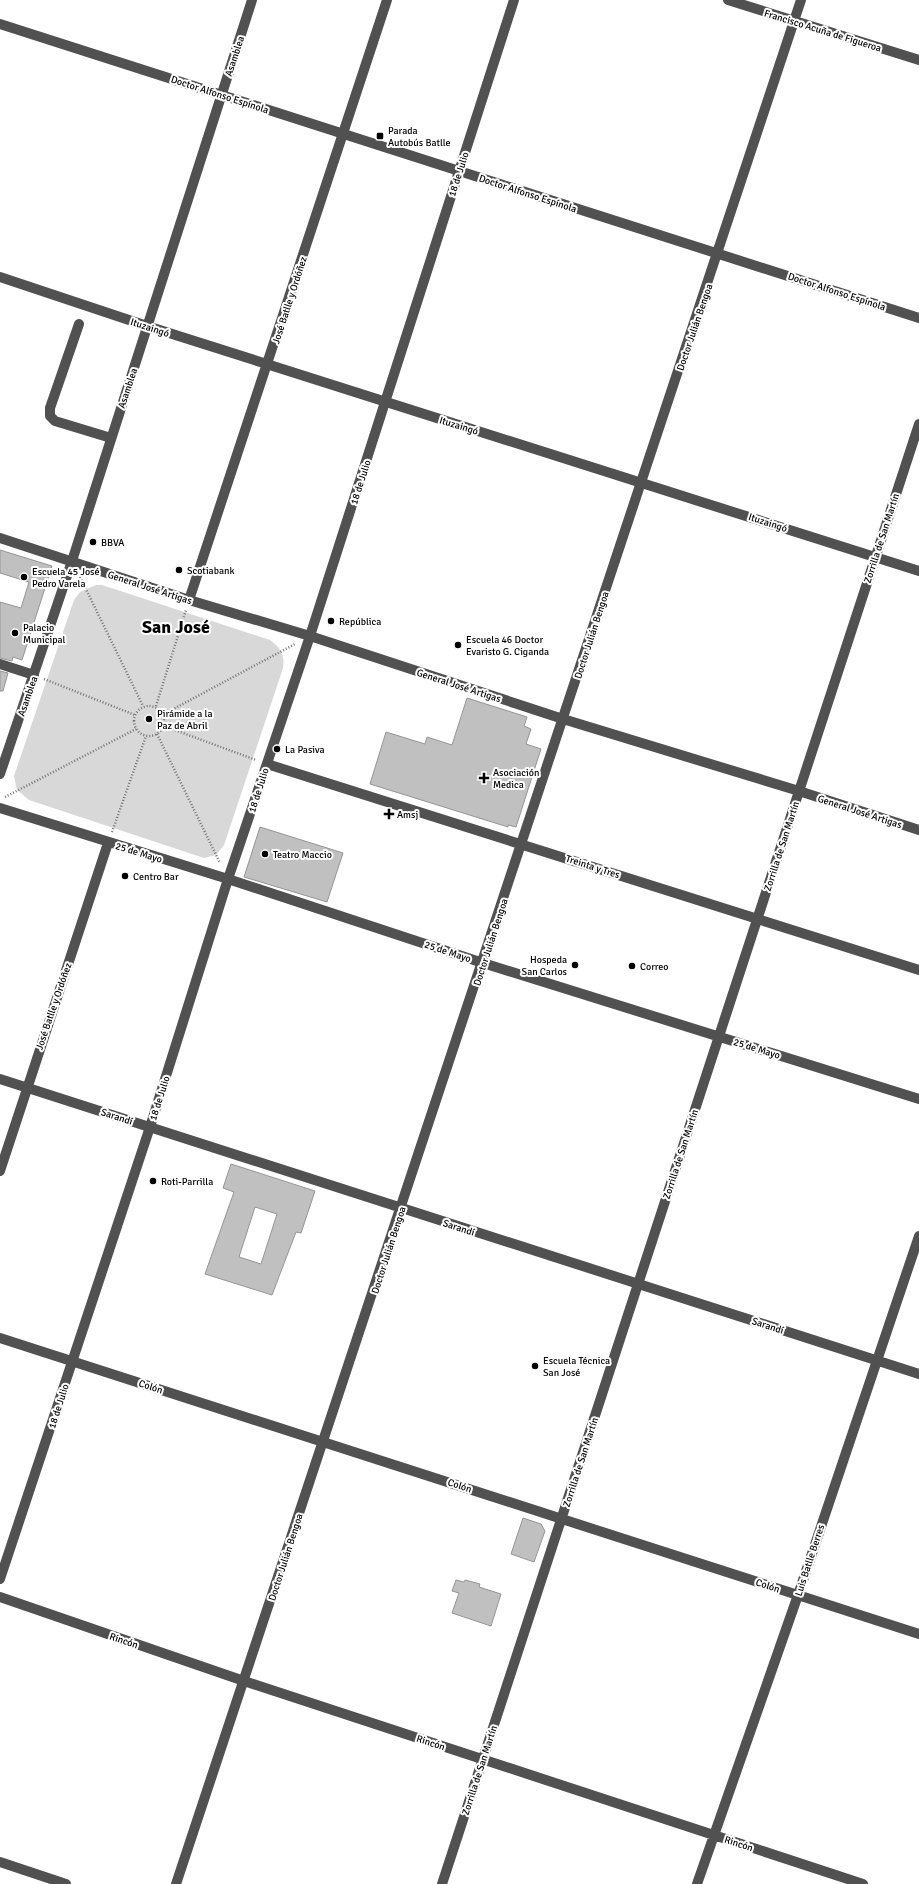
<svg xmlns="http://www.w3.org/2000/svg" width="919" height="1884" viewBox="0 0 919 1884" font-family="Signika,sans-serif">
  <style>
    .green { fill: #d8d8d8 }
    .building { fill: #c0c0c0; stroke: #959595; fill-rule: evenodd }
    .lines { fill: none; stroke-linecap: round; stroke-linejoin: round }
    .path { stroke: #737373; stroke-width: 2.5; stroke-dasharray: 1 2; stroke-linecap: butt }
    .minor { stroke: #515151; stroke-width: 10 }
    .poi-dot { fill: #000; stroke: #fff; stroke-width: 1.5 }
    .labels { text-anchor: middle; stroke-width: 4; stroke-linejoin: round; paint-order: stroke }
    .street-label { font-size: 10px; fill: #000; stroke: #fff }
    .poi-label { font-size: 10px; fill: #000; stroke: #fff; text-anchor: start }
    .town-label { font-size: 18px; font-weight: bold; fill: #000; stroke: #fff }
  </style>
  <rect width="100%" height="100%" fill="#fff"/>
  <path class="green" d="M96 585H102L270 640C281 648 285 655 283 668L224 845 216 855 204 858 29 800 17 790 14 776 74 600 80 592Z"/>
  <path class="building" d="M0 550 52 566 22 660 13 657 12 661 0 658V602L21 608 29 582 0 573Z
    M0 671 8 673 3 691H0Z
    M467 698 527 717 524 726 531 729 526 744 541 749 516 827 508 825V827L370 784 386 732 425 744 427 737 452 745Z
    M260 827 343 853 327 902 244 877Z
    M231 1164 315 1191 301 1233 296 1232 272 1295 205 1274 234 1192 223 1188ZM255 1207 277 1214 261 1264 239 1257Z
    M523 1518 541 1524 545 1531 534 1562 511 1554Z
    M456 1580 464 1582 465 1580 480 1584 479 1587 501 1594 491 1626 452 1613 459 1593 452 1591Z"/>
  <g class="lines">
    <path class="path" d="M80 577 143 706
      M44 679 135 715
      M134 721a15 15 0 1 1 30 0a15 15 0 1 1-30 0Z
      M156 706 186 610
      M164 714 295 644
      M164 726 256 760
      M157 734 220 863
      M5 797 136 729
      M112 832 146 736"/>
    <path class="minor" d="M728 0 919 60
      M0 24 919 318
      M0 277 147 326 919 571
      M79 324 50 408V416L55 421 111 438
      M0 538 189 600 310 636 563 719 799 791 919 830
      M189 600 387 0
      M0 664 34 675
      M267 764 919 970
      M0 774 72 561 252 0
      M0 808 228 879 483 963 919 1099
      M0 1079 919 1374
      M0 1171 108 843
      M0 1338 919 1634
      M0 1579 150 1127 228 879 310 636 514 0
      M0 1597 244 1681 863 1884
      M0 1862 66 1884
      M176 1884 801 0
      M442 1884 919 424
      M697 1884 798 1595 919 1236"/>
  </g>
  <g class="poi-dot">
    <rect x="376" y="132" width="8" height="8" rx="2"/>
    <circle cx="93" cy="542" r="4"/>
    <circle cx="179" cy="570" r="4"/>
    <circle cx="24" cy="577" r="4"/>
    <circle cx="331" cy="621" r="4"/>
    <circle cx="15" cy="633" r="4"/>
    <circle cx="458" cy="645" r="4"/>
    <circle cx="149" cy="719" r="4"/>
    <circle cx="277" cy="749" r="4"/>
    <path d="M482 772h4v4h4v4h-4v4h-4v-4h-4v-4h4z"/>
    <path d="M387 808h4v4h4v4h-4v4h-4v-4h-4v-4h4z"/>
    <circle cx="265" cy="854" r="4"/>
    <circle cx="125" cy="876" r="4"/>
    <circle cx="575" cy="965" r="4"/>
    <circle cx="632" cy="966" r="4"/>
    <circle cx="153" cy="1181" r="4"/>
    <circle cx="535" cy="1366" r="4"/>
  </g>
  <g class="labels">
    <g class="street-label">
      <text transform="translate(823 30) rotate(17)" y="4">Francisco Acuña de Figueroa</text>
      <text transform="translate(234 56) rotate(-72)" y="4">Asamblea</text>
      <text transform="translate(220 94) rotate(18)" y="4">Doctor Alfonso Espínola</text>
      <text transform="translate(458 174) rotate(-72)" y="4">18 de Julio</text>
      <text transform="translate(528 193) rotate(18)" y="4">Doctor Alfonso Espínola</text>
      <text transform="translate(837 291) rotate(18)" y="4">Doctor Alfonso Espínola</text>
      <text transform="translate(289 300) rotate(-72)" y="4">José Batlle y Ordóñez</text>
      <text transform="translate(150 327) rotate(18)" y="4">Ituzaingó</text>
      <text transform="translate(694 327) rotate(-71)" y="4">Doctor Julián Bengoa</text>
      <text transform="translate(127 388) rotate(-72)" y="4">Asamblea</text>
      <text transform="translate(459 425) rotate(17)" y="4">Ituzaingó</text>
      <text transform="translate(360 482) rotate(-72)" y="4">18 de Julio</text>
      <text transform="translate(768 522) rotate(18)" y="4">Ituzaingó</text>
      <text transform="translate(881 538) rotate(-72)" y="4">Zorrilla de San Martín</text>
      <text transform="translate(150 587) rotate(18)" y="4">General José Artigas</text>
      <text transform="translate(591 635) rotate(-72)" y="4">Doctor Julián Bengoa</text>
      <text transform="translate(459 685) rotate(18)" y="4">General José Artigas</text>
      <text transform="translate(27 696) rotate(-71)" y="4">Asamblea</text>
      <text transform="translate(258 790) rotate(-72)" y="4">18 de Julio</text>
      <text transform="translate(860 811) rotate(18)" y="4">General José Artigas</text>
      <text transform="translate(781 846) rotate(-72)" y="4">Zorrilla de San Martín</text>
      <text transform="translate(139 852) rotate(17)" y="4">25 de Mayo</text>
      <text transform="translate(593 866) rotate(18)" y="4">Treinta y Tres</text>
      <text transform="translate(490 942) rotate(-72)" y="4">Doctor Julián Bengoa</text>
      <text transform="translate(448 951) rotate(18)" y="4">25 de Mayo</text>
      <text transform="translate(53 1006) rotate(-71)" y="4">José Batlle y Ordóñez</text>
      <text transform="translate(757 1048) rotate(17)" y="4">25 de Mayo</text>
      <text transform="translate(159 1098) rotate(-72)" y="4">18 de Julio</text>
      <text transform="translate(117 1116) rotate(18)" y="4">Sarandí</text>
      <text transform="translate(680 1154) rotate(-72)" y="4">Zorrilla de San Martín</text>
      <text transform="translate(459 1227) rotate(18)" y="4">Sarandí</text>
      <text transform="translate(388 1250) rotate(-72)" y="4">Doctor Julián Bengoa</text>
      <text transform="translate(768 1325) rotate(18)" y="4">Sarandí</text>
      <text transform="translate(151 1386) rotate(18)" y="4">Colón</text>
      <text transform="translate(58 1406) rotate(-72)" y="4">18 de Julio</text>
      <text transform="translate(580 1462) rotate(-72)" y="4">Zorrilla de San Martín</text>
      <text transform="translate(460 1485) rotate(18)" y="4">Colón</text>
      <text transform="translate(285 1557) rotate(-72)" y="4">Doctor Julián Bengoa</text>
      <text transform="translate(809 1560) rotate(-72)" y="4">Luis Batlle Berres</text>
      <text transform="translate(768 1585) rotate(18)" y="4">Colón</text>
      <text transform="translate(124 1640) rotate(19)" y="4">Rincón</text>
      <text transform="translate(431 1742) rotate(18)" y="4">Rincón</text>
      <text transform="translate(479 1770) rotate(-72)" y="4">Zorrilla de San Martín</text>
      <text transform="translate(739 1843) rotate(18)" y="4">Rincón</text>
    </g>
    <g class="poi-label">
      <text x="388" y="134">Parada<tspan x="388" dy="12">Autobús Batlle</tspan></text>
      <text x="101" y="546">BBVA</text>
      <text x="187" y="574">Scotiabank</text>
      <text x="32" y="575">Escuela 45 José<tspan x="32" dy="12">Pedro Varela</tspan></text>
      <text x="339" y="625">República</text>
      <text x="23" y="631">Palacio<tspan x="23" dy="12">Municipal</tspan></text>
      <text x="466" y="643">Escuela 46 Doctor<tspan x="466" dy="12">Evaristo G. Ciganda</tspan></text>
      <text x="157" y="717">Pirámide a la<tspan x="157" dy="12">Paz de Abril</tspan></text>
      <text x="285" y="753">La Pasiva</text>
      <text x="493" y="776">Asociación<tspan x="493" dy="12">Medica</tspan></text>
      <text x="397" y="818">Amsj</text>
      <text x="273" y="858">Teatro Maccio</text>
      <text x="133" y="880">Centro Bar</text>
      <text x="567" y="963" text-anchor="end">Hospeda<tspan x="567" dy="12">San Carlos</tspan></text>
      <text x="640" y="970">Correo</text>
      <text x="161" y="1185">Roti-Parrilla</text>
      <text x="543" y="1364">Escuela Técnica<tspan x="543" dy="12">San José</tspan></text>
    </g>
    <g class="town-label">
      <text x="176" y="633">San José</text>
    </g>
  </g>
</svg>
